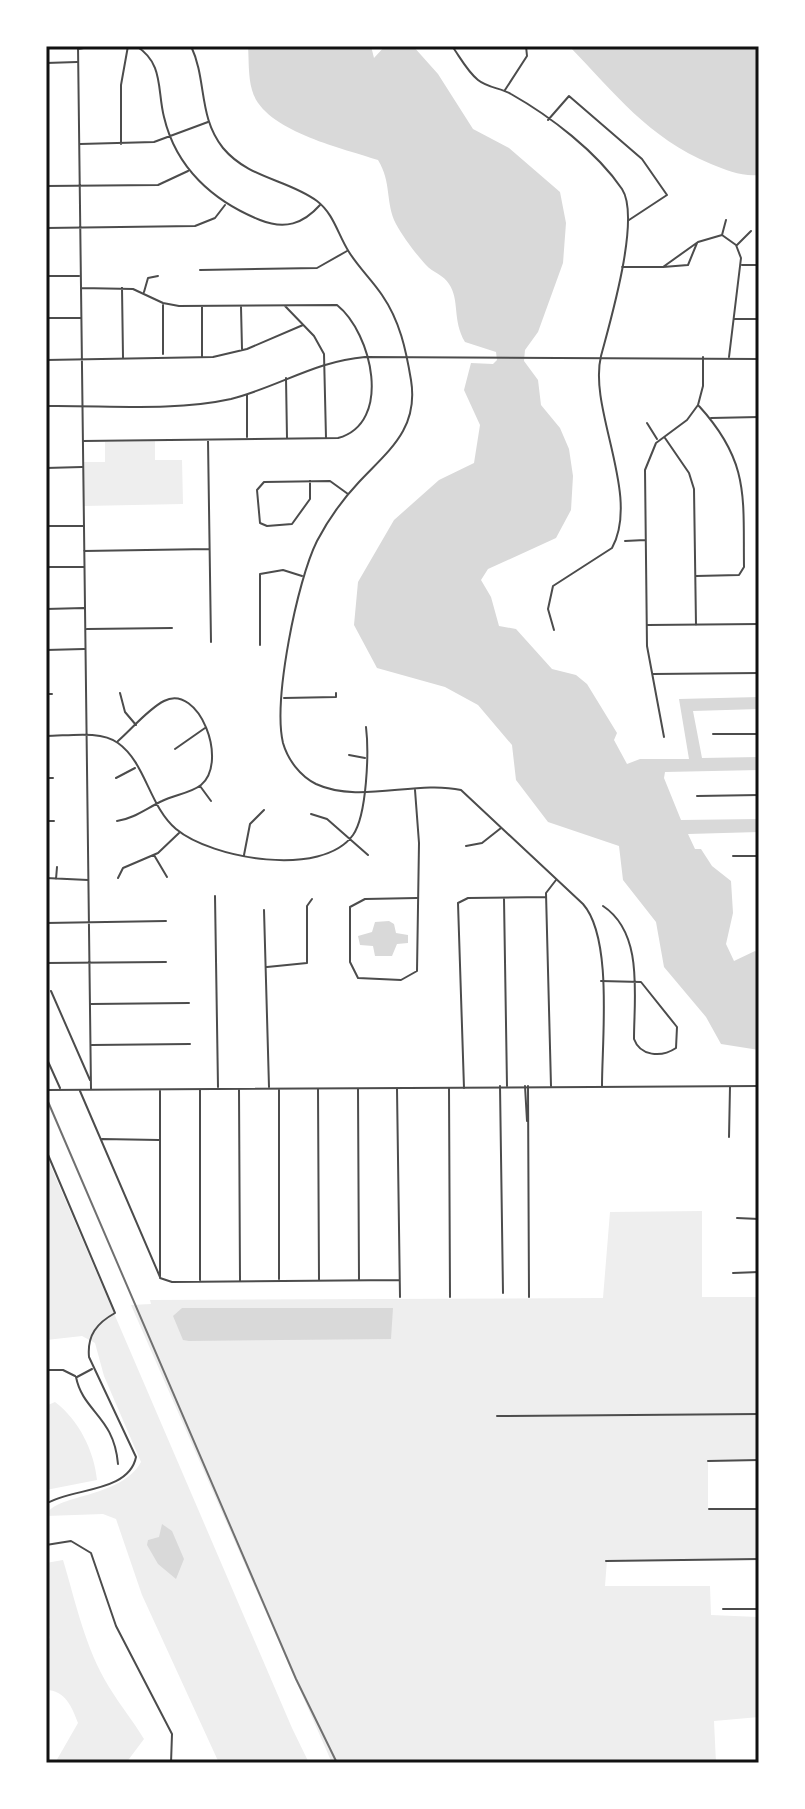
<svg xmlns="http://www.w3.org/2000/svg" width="805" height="1809" viewBox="0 0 805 1809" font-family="'Exo 2',sans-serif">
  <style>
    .green { fill: #eee }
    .water { fill: #d9d9d9 }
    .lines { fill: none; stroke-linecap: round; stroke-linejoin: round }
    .minor { stroke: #4c4c4c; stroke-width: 2 }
    .tertiary { stroke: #4c4c4c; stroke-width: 2 }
    .rail { stroke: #707070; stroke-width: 2 }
    .neatline { fill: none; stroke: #111; stroke-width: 3 }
  </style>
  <rect width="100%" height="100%" fill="#fff"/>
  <path class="green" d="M155 441V460H182L183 504 84 506V462H105V442Z
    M46 1155 292 1728 309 1763H219L142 1595 116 1519 103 1514 46 1516C52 1494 121 1499 141 1462L104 1376 95 1343 82 1336 46 1340Z
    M702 1211V1297H759V1460L708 1461V1508H759V1559L607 1560 605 1586H710L711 1615 758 1617 759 1717 714 1721 716 1763H332L131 1305 151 1304 150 1300 603 1298 610 1212Z
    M55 1402C79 1420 94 1451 97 1480L46 1490V1406Z
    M63 1560C76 1603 85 1648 109 1687 120 1705 133 1721 144 1739L126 1763H55L78 1723C72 1707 65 1690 46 1690V1640L50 1638 46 1625V1563Z"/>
  <path class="water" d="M248 46H371L374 58 385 46H413L438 74 473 129 509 148 560 192 566 223 563 263 538 332 525 350 524 361 538 380 541 405 560 428 569 449 573 476 571 510 556 538 488 569 481 580 491 597 499 626 516 629 552 669 576 675 587 684 617 733 614 740 627 764 640 759H689L679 699 759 697V709L693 711 702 758 759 757V770L665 772 664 778 681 820 759 819V832L688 834 695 849H701L712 866 731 881 733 913 726 944 734 961 755 951 759 954V1050L721 1044 706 1017 664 967 656 922 623 880 619 846 548 822 516 780 512 745 478 705 445 687 377 668 354 625 358 582 394 520 439 480 474 463 480 425 464 390 471 363 493 364 497 360 496 352 465 342C452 320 460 300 449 284 444 275 432 272 426 265 416 254 403 237 396 224 385 202 392 183 378 160 343 148 263 131 252 90 248 76 249 60 248 46Z
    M569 46H759V175C743 177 726 170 711 164 647 137 616 94 569 46Z
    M389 921 394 924 396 933 408 935V943L397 944 392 956H375L373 946 360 945 358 936 372 932 375 922Z
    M182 1308H393L391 1339 189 1341 183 1340 173 1316Z
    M162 1524 172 1531 184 1559 176 1579 158 1564 147 1545 148 1540 159 1537Z"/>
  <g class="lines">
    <path class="minor" d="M78 46 91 1089
      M136 46C164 63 157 90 164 117 176 168 213 201 260 220 285 230 303 224 320 205
      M452 46C460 57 467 71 478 80 488 88 501 88 511 94 550 116 597 152 622 189 641 218 610 322 601 356 588 409 641 495 612 548L553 586 548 609 554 630
      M78 49 95 46
      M46 63 77 62
      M505 90 527 56 526 46
      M548 120 569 96 642 159 667 195 629 220
      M80 144 154 142 208 122
      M121 144V85L128 46
      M46 186 158 185 188 171
      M46 228 195 226 215 218 225 205
      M722 235 736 245 741 258 729 357
      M737 245 751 231
      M742 265H759
      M622 267H663L698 242 722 235 726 220
      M663 267 688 265 697 243
      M200 270 317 268 347 251
      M46 276H79
      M81 288 133 289 163 303 179 306 337 305C372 333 393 423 338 438L83 441
      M122 288 123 357
      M144 292 148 278 158 276
      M163 305V354
      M285 306 314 336 324 354 326 438
      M202 307V356
      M241 307 242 349
      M46 318H80
      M734 319H759
      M46 360 213 357 247 349 303 325
      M286 378 287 438
      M247 395V437
      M711 418 759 417
      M647 423 657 439
      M665 438 689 473 694 489 696 625
      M208 440 211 642
      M46 468 82 467
      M310 481V499L292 524 267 526 260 523 257 490 264 482 330 481 348 494
      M46 526H84
      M625 541 645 540
      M84 551 209 549
      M46 567H83
      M696 576 739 575 744 567C743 497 750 462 699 406
      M46 609 84 608
      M648 625 759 624
      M87 629 172 628
      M260 645V574L283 570 302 576
      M46 650 84 649
      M653 674 759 673
      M120 693 125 712 136 725
      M46 694H52
      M284 698 336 697V693
      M713 734H759
      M46 736C68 736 100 730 118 743 146 763 149 806 176 829 212 859 322 878 353 835 367 815 369 752 366 727
      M664 737 647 646 645 470 656 443 687 420 698 405 703 386V357
      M175 749 205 728
      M349 755 365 758
      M46 778H53
      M116 778 135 768
      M200 786 211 801
      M415 790 419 843 417 971 401 980 358 978 350 962V907L365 899 417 898
      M697 796 759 795
      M311 814 327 819 368 855
      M46 821H54
      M117 821C133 819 147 808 162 801 174 795 191 793 201 785 229 762 199 683 164 701 148 709 132 729 118 741
      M466 846 482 843 501 828
      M154 855 167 877
      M244 855 250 824 264 810
      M733 856H759
      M46 878 88 880
      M118 878 123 868 158 853 179 833
      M56 879 57 867
      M215 896 218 1087
      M504 899 507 1086
      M264 910 269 1087
      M46 923 166 921
      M46 963 166 962
      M267 967 307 963V906L312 899
      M601 981 641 982 677 1027 676 1048C661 1058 640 1056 634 1039 634 996 644 933 603 906
      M51 991 90 1080
      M91 1004 189 1003
      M92 1045 190 1044
      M46 1057 60 1088
      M500 1086 503 1293
      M525 1086 527 1121
      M528 1086 529 1297
      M551 1086 546 893 556 880
      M449 1088 450 1297
      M464 1088 458 903 468 898 546 897
      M318 1089 319 1279
      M358 1089 359 1279
      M397 1089 400 1297
      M200 1090V1280
      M239 1090 240 1280
      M279 1090V1279
      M80 1091 160 1277
      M160 1091V1276
      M729 1137 730 1087
      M102 1139 159 1140
      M46 1150 115 1313C97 1323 87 1335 89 1357L136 1457C129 1493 70 1488 46 1504
      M737 1218 759 1219
      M733 1273 759 1272
      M160 1278 172 1282 399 1280
      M46 1370H63L75 1376
      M76 1377C83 1412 114 1416 118 1464
      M77 1377 92 1369
      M497 1416 759 1414
      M708 1461 759 1460
      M709 1509H759
      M46 1545 71 1541 91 1553 116 1626 172 1734 171 1763
      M606 1561 759 1559
      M723 1609H759"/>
    <path class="tertiary" d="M191 46C207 80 198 117 223 148 249 179 287 179 317 201 334 214 338 235 349 252 359 268 372 280 382 295 400 321 406 350 411 380 419 429 388 451 359 482 342 500 328 520 317 541 297 581 273 700 283 743 288 760 300 776 316 784 359 804 416 780 461 790L583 904C613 938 602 1039 602 1086
      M46 406C106 405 172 412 231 399 278 387 316 361 365 357L759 359
      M46 1090 759 1086"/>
    <path class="rail" d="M46 1097 296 1679 337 1763"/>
  </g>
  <rect width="805" height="1809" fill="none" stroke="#ffffff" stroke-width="96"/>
  <rect x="48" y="48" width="709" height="1713" class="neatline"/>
</svg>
